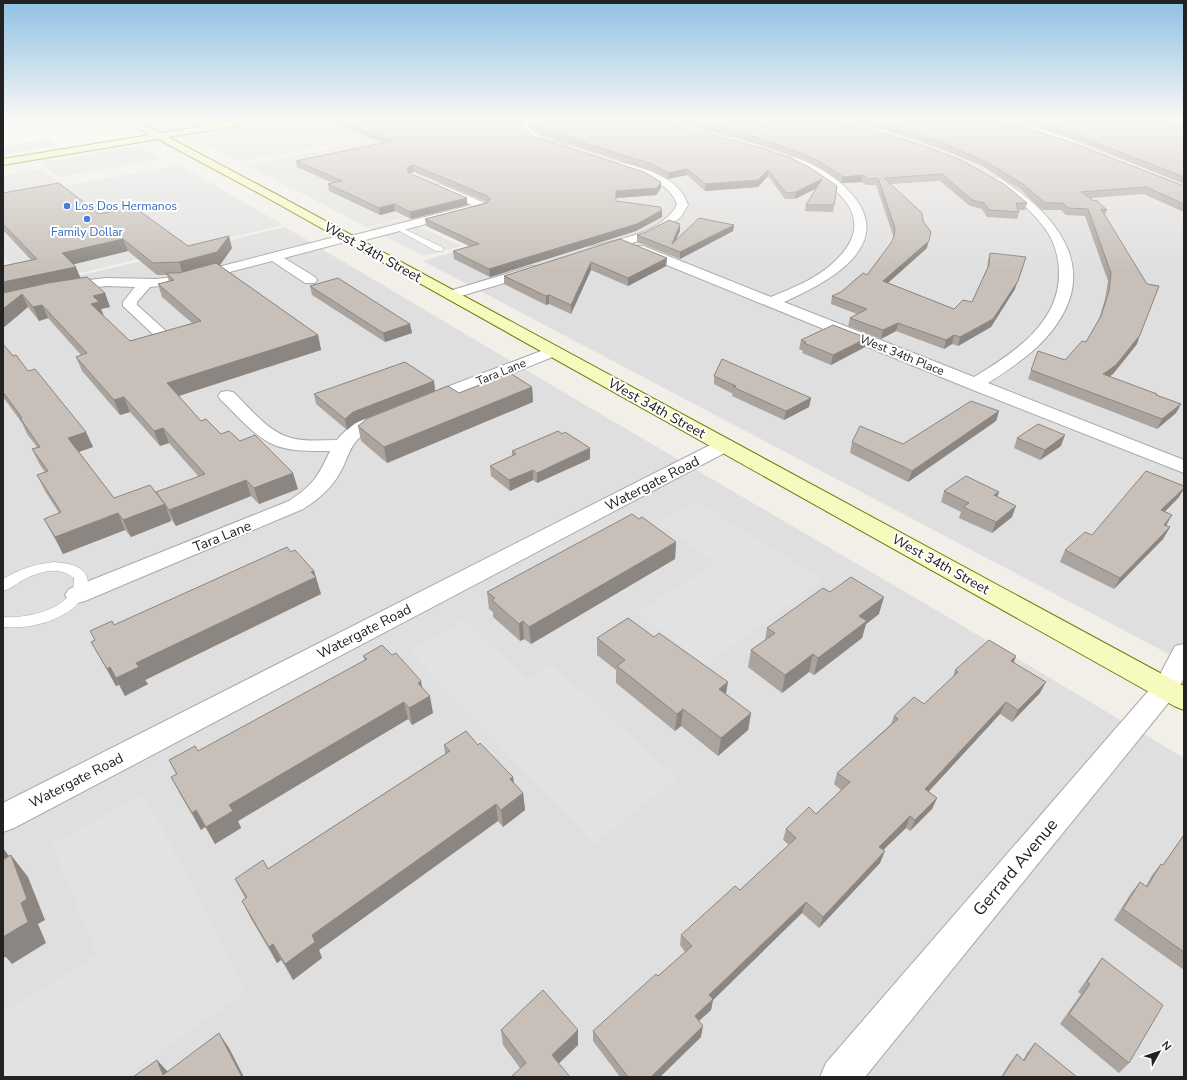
<svg xmlns="http://www.w3.org/2000/svg" width="1187" height="1080" viewBox="0 0 1187 1080" font-family="'Nunito Sans',sans-serif">
  <style>
    .residential { fill: #e0dfdf }
    .education { fill: #ffffe5 }
    .parking { fill: #e2e2e2 }
    .lines { fill: none; stroke-linecap: round; stroke-linejoin: round }
    .lane-casing { stroke: #a9a9a9; stroke-width: 1 }
    .street-casing { stroke: #a9a9a9; stroke-width: 2 }
    .secondary-casing { stroke: #707d05; stroke-width: 2 }
    .lane { fill: #fff; fill-rule: evenodd }
    .street { fill: #fff; fill-rule: evenodd }
    .secondary { fill: #f7fabf; fill-rule: evenodd }
    .wall { fill: #aba49e; fill-rule: evenodd }
    .shaded-wall { fill: #8b8681 }
    .building { fill: #c7bfb8; stroke: #8b8681 }
    .shop-dot { fill: #3f7fe0; stroke: #fff; stroke-width: 1.5 }
    .labels { text-anchor: middle; stroke-width: 4; stroke-linejoin: round; paint-order: stroke }
    .far-shop-label { font-size: 12px; fill: #366cbe; stroke: #fff; text-anchor: start }
    .far-street-label { font-size: 12px; fill: #222; stroke: #fff }
    .street-label { font-size: 14px; fill: #222; stroke: #fff }
    .near-street-label { font-size: 17px; fill: #222; stroke: #fff }
  </style>
  <rect width="100%" height="100%" fill="#f2efe9"/>
  <path class="residential" d="M399 120H1184V662L423 261 593 209Z
    M285 227 575 399 936 610 1184 758V1077H3V266L23 289Z"/>
  <path class="education" d="M3 120H104L130 135 3 156Z"/>
  <path class="parking" d="M163 120H217L186 125H172Z
    M292 120H318L360 136 410 127 426 133 378 142 421 160 290 188 247 165 344 146 338 143 239 162 189 136Z
    M47 139 57 146 3 155V146Z
    M138 146 159 159 58 177 44 165H47L44 162Z
    M180 165 283 225 29 285 3 255V175L41 169 64 186Z
    M372 171 452 206 367 227 291 188Z
    M423 172 501 204 419 226 461 246 424 256 369 228 455 206 394 179Z
    M696 501 824 580 705 665 637 612 716 563 657 523Z
    M464 620 527 679 551 664 677 778 594 844 409 651Z
    M144 794 247 991 124 1077H3V1013L97 955 52 844Z"/>
  <g class="lines">
    <defs>
      <path id="lane" d="M398 226 442 247 443 249 442 251H436L396 229V227Z
        M54 562C63 563 76 564 83 571 96 584 80 604 68 612 49 624 25 629 3 627V617C26 619 77 609 74 578 59 565 38 572 23 580 16 584 10 589 3 591V579C19 569 36 564 54 562Z"/>
      <path id="street" d="M521 120H529L528 125C536 138 552 141 565 145L567 147 562 150C545 146 529 141 520 125Z
        M671 120H679L687 126 707 132 708 134 704 137C691 134 677 132 671 120Z
        M991 120C1019 120 1047 131 1073 140L1075 142 1073 144H1067L992 122Z
        M789 156C810 161 834 175 849 191 900 245 827 283 784 302L974 377C1012 354 1059 324 1059 274 1059 257 1054 239 1043 226 1034 214 1024 204 1012 196 1005 190 995 187 990 180L995 177 999 178C1061 217 1105 274 1044 340 1028 357 1008 370 988 383L1184 460V473L968 388 635 252 633 249 635 246H643L771 297C792 288 816 279 833 263 886 215 829 180 786 161L784 159Z
        M620 162C645 168 680 178 688 205L681 217 659 233 642 240 599 253H591L589 250 591 247C619 239 662 233 677 205 671 181 637 174 616 167L615 165Z
        M440 184 487 204 489 206 487 208 354 243 350 244 345 242 284 258 315 277 317 280 315 283H305L272 261 183 284 150 287 137 302V305L167 332 170 335 167 338 162 340 157 338 123 306V302L135 287 106 286 64 291 59 290 57 287 59 284 64 283 106 278 156 279 183 276 346 234 351 236 472 205 436 189 435 187Z
        M532 266 537 267 539 270 537 273 451 299 446 298 444 295 446 292Z
        M554 346 560 348 562 351 560 354 433 405 427 406 421 405 418 401 421 397Z
        M227 391 233 392C250 408 268 432 291 438 306 442 322 440 337 440 347 426 375 409 392 413L395 417C388 427 368 429 358 439 350 447 347 459 342 469 333 487 319 499 303 509L85 601 77 603 69 601 65 595 69 589 289 501C313 485 318 477 330 451 310 451 288 452 270 443 251 433 236 414 221 400L218 396 221 392Z
        M725 439 732 441 734 445 732 449 14 828 3 832V803L718 441Z
        M1184 644V678L1174 696 865 1077H820L826 1063 1156 682 1175 646Z"/>
      <path id="secondary" d="M125 120H135L160 133 240 120H259L255 123 168 137 272 192 1184 686V710L1174 706 264 196 158 139 3 165V159L150 135Z"/>
    </defs>
    <use href="#lane" class="lane-casing"/>
    <use href="#street" class="street-casing"/>
    <use href="#secondary" class="secondary-casing"/>
    <use href="#lane" class="lane"/>
    <use href="#street" class="street"/>
    <use href="#secondary" class="secondary"/>
  </g>
  <path class="wall" d="M323 120H520V122L521 125 533 136 661 182V188L656 195 616 198V201L662 210V217L636 231 490 277 454 259 453 251 469 246 426 226 425 219 487 202 414 172 409 173 467 198V205L411 219 395 211 380 215 329 191 328 184 333 183 297 167 296 161 383 143Z
    M530 120H673L675 123 683 127 837 186 833 212 805 211 806 205 816 188 795 199H785L768 176 758 187 705 191 687 175 668 179 651 171 541 135 531 127Z
    M681 120H830L1027 203 1025 210H1018L1019 212 1017 219 987 217 982 209 970 206 940 181 890 184 923 221 927 248 888 283 954 309 972 302 987 269 988 260 990 253 1015 289 991 327 958 346 952 344 944 349 896 331 881 339 848 326 850 318 857 314 831 304 832 296 841 292 867 275 891 243 893 239V235L876 185H866L862 182 842 183 818 167 798 158 757 144 690 126Z
    M840 120H999L1184 186V212L1144 194 1090 198 1107 210 1105 215 1137 344 1113 374 1109 377 1157 394V395L1181 404 1176 413 1157 429 1028 379 1038 351 1065 360 1086 342 1099 319 1105 299 1108 281 1085 216 1066 215 1061 210H1042L1021 190 982 166 939 148 883 129 845 120Z
    M1000 120H1163L1184 126V184L1075 140 1034 126 1009 120Z
    M1172 120H1184V123Z
    M3 193 99 214 188 246 232 248 220 265H219L318 335 321 350 179 396 201 421 221 434 240 441 298 489 259 504 251 496 176 526 171 519V521L131 537 125 530 63 554 44 519 59 513 45 491 37 475 45 472 40 465 32 449 37 447 27 434 22 423 3 397V344L13 356 28 371 86 432 93 447 79 452 114 498 157 494 199 477 169 443 160 446 130 412 120 415 82 371 76 357 81 355 48 318 39 321 28 307 3 328V266L31 260 3 230ZM128 251 157 275H167L169 281 158 284 162 297 192 323 130 341 103 316 101 309 110 307 105 293 81 278 73 264Z
    M734 225 733 231 680 259 637 242V235L680 231 676 240Z
    M620 239 667 258 666 266 628 286 591 270 571 314 549 304 546 305 504 284V276Z
    M310 286 410 324 412 333 385 342 312 295Z
    M801 340 865 347 831 365 802 353 803 351 799 349Z
    M714 376 811 398 809 407 784 420 732 396 733 394 714 384Z
    M434 381 435 391 459 393 532 387 533 402 387 463 361 441 358 426 434 391 355 423 347 430 316 404 314 394Z
    M999 411 996 421 908 482 850 453 852 442 903 444Z
    M1017 438 1061 446 1040 460 1014 448Z
    M512 451 590 459 537 483 533 480 510 491 491 476 490 466 512 456Z
    M1184 486V489L1179 497 1164 512 1166 526 1170 527 1163 539 1114 589 1060 562 1065 550 1092 535Z
    M944 491 999 492 997 497 1012 517 992 533 959 518 961 512 941 502Z
    M676 542 675 559 531 644 524 639 520 641 493 617V612L489 609 487 592Z
    M291 552 314 571 321 594 145 680 148 684 125 696 119 685 116 686 91 642Z
    M830 592 879 614 866 624 862 638 814 675 809 672 782 693 748 667 751 650 765 640 767 628Z
    M597 638 726 694 751 713 748 730 718 756 681 726 675 731 616 683V670L597 655Z
    M363 656 422 687 433 713 412 725 408 719 238 821 241 828 215 844 205 827 201 830 180 794 171 777 176 774 169 760 198 751 365 661Z
    M1016 656 1014 662 1040 693 1012 722 1000 714 928 792 937 798 932 809 910 831 906 828 883 850 880 863 819 928 802 913 713 1000 711 1010 699 1021 701 1037 660 1077H620L593 1041V1031L658 976 685 952 680 945 681 935 740 890 789 845 783 840 786 829 816 814 841 790 834 784 837 773 891 724 894 716 924 704 953 677 955 670Z
    M444 745H478L513 777 514 783 523 793 525 810 503 827 498 821 319 950 322 958 293 980 281 960 277 963 250 917 242 901 245 898 235 879 268 869 445 754Z
    M1184 834V970L1114 920 1131 893 1140 882 1146 886 1152 875 1161 864 1163 865Z
    M1102 958 1129 1063 1119 1073 1060 1024 1081 994 1078 992 1094 969Z
    M501 1030 578 1045 559 1063 520 1068 503 1045Z
    M1035 1043 1077 1077H1001L1009 1064 1017 1054 1023 1060 1027 1053Z"/>
  <path class="shaded-wall" d="M413 165 414 172 409 173 407 170 408 167Z
    M687 169V175L668 179V173Z
    M768 170V176L758 187 705 191 706 184Z
    M863 175 862 182 842 183 843 177Z
    M822 179 821 186 795 199 796 192Z
    M661 182V188L656 195 616 198V191Z
    M467 198V205L411 219 410 212Z
    M394 204 395 211 380 215 379 208Z
    M662 210V217L636 231 490 277 489 269Z
    M680 224V231L672 249V244Z
    M734 225 733 231 680 259V252Z
    M931 232 927 248 881 289 883 281Z
    M229 236 232 248 220 265 183 275 179 262Z
    M123 239 128 251 67 266 62 253Z
    M1026 257 1015 289 991 327 958 346 960 337Z
    M667 258 666 266 628 286V278Z
    M591 262V270L571 314V305Z
    M76 267 81 280 3 296V282Z
    M105 293 110 307 101 309 104 316 96 318 91 304 93 296Z
    M22 294 28 307 3 328V309Z
    M549 295V304L546 305V296Z
    M42 305 48 318 39 321 33 307Z
    M898 323 896 331 881 339 883 330Z
    M410 324 412 333 385 342 383 333Z
    M318 335 321 350 172 398 167 383Z
    M954 335 952 344 944 349 946 340Z
    M1140 335 1137 344 1113 374 1099 383 1103 374Z
    M867 338 865 347 831 365 833 355Z
    M434 381 435 391 355 423 347 430 345 419 353 412Z
    M532 387 533 402 387 463 384 447Z
    M124 397 130 412 120 415 114 400Z
    M811 398 809 407 784 420 786 411Z
    M1181 404 1176 413 1157 429 1162 419Z
    M999 411 996 421 908 482 912 471Z
    M163 428 169 443 160 446 154 431Z
    M86 432 93 447 75 453 68 438Z
    M1065 435 1061 446 1040 460 1045 450Z
    M590 448V459L537 483V473Z
    M533 470V480L510 491 509 480Z
    M293 473 298 489 259 504 254 488Z
    M246 480 251 496 176 526 169 510Z
    M1184 488 1179 497 1155 522 1161 510Z
    M999 492 995 503 994 495Z
    M165 504 171 521 131 537 123 520Z
    M1016 506 1012 517 992 533 996 522Z
    M118 513 125 530 63 554 55 537Z
    M1172 515 1166 526 1164 525Z
    M1170 527 1163 539 1114 589 1120 578Z
    M676 542 675 559 531 644 529 627Z
    M314 571 321 594 145 680 148 684 125 696 116 678 136 663Z
    M884 597 879 614 866 624 862 638 814 675 818 658 859 616Z
    M523 621 524 639 520 641 519 624Z
    M813 654 809 672 782 693 785 675Z
    M1016 656 1011 668V661Z
    M110 667 119 685 116 686 107 669Z
    M421 681 424 698 418 683Z
    M728 682 725 700 719 689Z
    M1046 682 1040 693 1012 722 1018 710Z
    M430 696 433 713 412 725 409 708Z
    M404 702 408 719 238 821 241 828 215 844 206 827 229 805Z
    M1006 702 1000 714 920 801 925 789Z
    M683 709 681 726 675 731 677 714Z
    M751 713 748 730 718 756 721 738Z
    M513 777 515 794 510 779Z
    M523 793 525 810 503 827 501 810Z
    M937 798 932 809 910 831 915 820Z
    M496 804 498 821 319 950 322 958 293 980 285 964 312 935Z
    M196 810 205 827 201 830 192 813Z
    M910 816 906 828 875 858 879 847Z
    M3 848 12 860 11 855 28 877 45 920 38 924 46 943 12 964 6 957 3 958 4 859 3 855Z
    M885 851 880 863 819 928 823 917Z
    M806 902 802 913 713 1000 711 1010 693 1026 695 1016 709 995Z
    M273 944 281 960 277 963 269 947Z
    M703 1026 701 1037 660 1077H651Z
    M578 1030V1045L553 1069 552 1055Z
    M219 1033 229 1048 244 1077H242Z
    M157 1060 170 1074 163 1075Z"/>
  <path class="building" d="M336 120H519L521 125 533 136 644 172 661 182 657 188 616 191V201L660 207 662 210 637 224 489 269 453 251 479 244 425 219 487 203 490 199 487 196 413 165 408 167 407 170 409 173 467 198 410 212 394 204 379 208 328 184 342 181 296 161 392 141Z
    M531 120H673L675 123 683 127 765 149 791 158 809 167 837 186 834 205H806L822 179 796 192 786 193 768 170 758 180 706 184 687 169 668 173 652 164 541 129 531 122Z
    M690 120H830L893 136 927 147 961 160 1004 184 1027 203H1016L1019 212 989 210 984 203 972 200 942 174 884 178 922 213 923 221 931 232 929 241 883 281 954 309 963 300 972 302 989 265 990 253 1026 257 1018 281 993 319 960 337 954 335 946 340 898 323 883 330 850 318 867 309 832 296 841 292 863 273 867 275 891 243 894 236 895 228 878 178 868 179 863 175 843 177 819 161 798 152 758 138Z
    M867 120H999L1065 140 1184 186V204L1146 187 1081 192 1094 201 1096 200 1107 210 1101 209 1147 284 1159 286 1140 335 1116 365 1103 374 1157 394 1156 395 1181 404 1162 419 1031 370 1038 351 1065 360 1082 341 1086 342 1101 316 1109 291 1111 273 1088 209 1068 208 1063 203H1045L1023 184 983 160 941 142 884 124Z
    M1032 120H1163L1184 126V177L1077 135Z
    M59 183 99 214 134 207 188 246 229 236 217 252 179 262 153 263 123 239 62 253 76 267 3 282V266L37 259 3 224V193Z
    M699 218 734 225 680 252 637 235 646 232 669 220 680 224 672 244Z
    M620 239 667 258 628 278 591 262 571 305 549 295 546 296 504 276Z
    M216 263 318 335 167 383 201 421 206 419 221 434 229 431 240 441 255 435 293 473 254 488 246 480 169 510 156 492 205 474 163 428 154 431 124 397 114 400 76 357 87 353 42 305 33 307 22 294 3 309V293L48 283 87 277 105 293 93 296 99 302 91 304 130 341 201 321 158 284 174 280 166 273H179Z
    M338 278 410 324 383 333 310 286Z
    M833 325 867 338 833 355 804 343 806 342 801 340Z
    M3 344 13 356 16 355 28 371 35 369 86 432 68 438 114 498 150 485 165 504 123 520 118 513 55 537 44 519 61 512 37 475 48 471 32 449 40 447 20 418H22L3 392Z
    M722 359 811 398 786 411 733 387 736 386 714 376Z
    M405 362 434 381 353 412 345 419 314 394Z
    M510 373 532 387 384 447 358 426 368 418 448 386 459 393Z
    M971 401 999 411 912 471 852 442 860 426 903 444Z
    M1038 424 1065 435 1045 450 1017 438Z
    M558 431 562 434 565 432 590 448 537 473 533 470 509 480 490 466 516 454 512 451Z
    M1146 471 1184 486V488L1161 510 1172 515 1164 525 1170 527 1120 578 1065 550 1085 532 1092 535Z
    M966 476 999 492 994 495 1016 506 996 522 963 507 969 503 944 491Z
    M632 514 639 519 642 517 676 542 529 627 523 621 519 624 492 600 495 598 487 592Z
    M287 547 291 552 295 550 314 571 311 572 316 577 136 663 139 667 116 678 110 667 107 669 91 642 95 640 90 631 112 621 114 625Z
    M851 577 884 597 859 616 867 621 818 658 813 654 785 675 751 650 775 633 767 628 823 588 830 592Z
    M628 618 654 637 659 633 728 682 719 689 751 713 721 738 683 709 677 714 617 666 625 660 597 638Z
    M989 640 1016 656 1011 661 1046 682 1018 710 1006 702 925 789 937 798 915 820 910 816 879 847 885 851 823 917 806 902 709 995 713 999 695 1016 703 1026 651 1077H628L593 1031 656 974 658 976 692 946 681 935 735 886 740 890 796 838 786 829 809 807 816 814 850 782 837 773 898 719 894 716 914 697 924 704 958 672 955 670Z
    M382 645 392 655 396 653 421 681 418 683 430 696 409 708 404 702 229 805 233 811 206 827 196 810 192 813 171 777 177 774 169 760 195 746 198 751 367 659 363 656Z
    M466 731 478 745 480 743 513 777 510 779 523 793 501 810 496 804 312 935 315 942 285 964 273 944 269 947 242 901 247 897 235 879 263 860 268 869 450 751 444 745Z
    M1184 835V952L1123 909 1140 882 1147 887 1161 864 1163 865Z
    M3 855 4 859 11 855 27 899 21 903 28 922 3 937Z
    M1102 958 1163 1005 1129 1063 1069 1014 1090 984 1087 982Z
    M543 990 578 1030 552 1055 570 1077H511L526 1063 501 1030Z
    M219 1033 242 1077H133L157 1060 163 1075Z
    M1035 1043 1077 1077H1002L1017 1054 1024 1061Z"/>
  <linearGradient id="sky" x2="0" y2="1"><stop stop-color="#8fc0e4"/><stop offset="0.44" stop-color="#f9f8f5"/><stop offset="1" stop-color="#f9f8f5" stop-opacity="0"/></linearGradient>
  <rect width="1187" height="271" fill="url(#sky)"/>
  <g class="shop-dot">
    <circle cx="67" cy="206" r="4"/>
    <circle cx="87" cy="219" r="4"/>
  </g>
  <g class="labels">
    <g class="far-shop-label">
      <text x="75" y="210">Los Dos Hermanos</text>
      <text x="87" y="236" text-anchor="middle">Family Dollar</text>
    </g>
    <g class="far-street-label">
      <text transform="translate(902 355) rotate(22)" y="4">West 34th Place</text>
      <text transform="translate(501 372) rotate(-22)" y="4">Tara Lane</text>
    </g>
    <g class="street-label">
      <text transform="translate(373 252) rotate(29)" y="5">West 34th Street</text>
      <text transform="translate(657 408) rotate(29)" y="5">West 34th Street</text>
      <text transform="translate(652 483) rotate(-27)" y="5">Watergate Road</text>
      <text transform="translate(222 536) rotate(-22)" y="5">Tara Lane</text>
      <text transform="translate(941 564) rotate(29)" y="5">West 34th Street</text>
      <text transform="translate(364 631) rotate(-27)" y="5">Watergate Road</text>
      <text transform="translate(76 780) rotate(-27)" y="5">Watergate Road</text>
    </g>
    <g class="near-street-label">
      <text transform="translate(1015 867) rotate(-50)" y="6">Gerrard Avenue</text>
    </g>
  </g>
  <rect width="1187" height="1080" fill="none" stroke="#222222" stroke-width="8"/>
  <g transform="translate(1159 1052) rotate(50)" stroke="#ffffff" stroke-width="3" paint-order="stroke">
  <path d="M0-3L7 15L0 10L-7 15Z" fill="#222222"/>
  <text y="-6" font-size="11" font-weight="bold" text-anchor="middle" fill="#222222">N</text>
  </g>
</svg>
